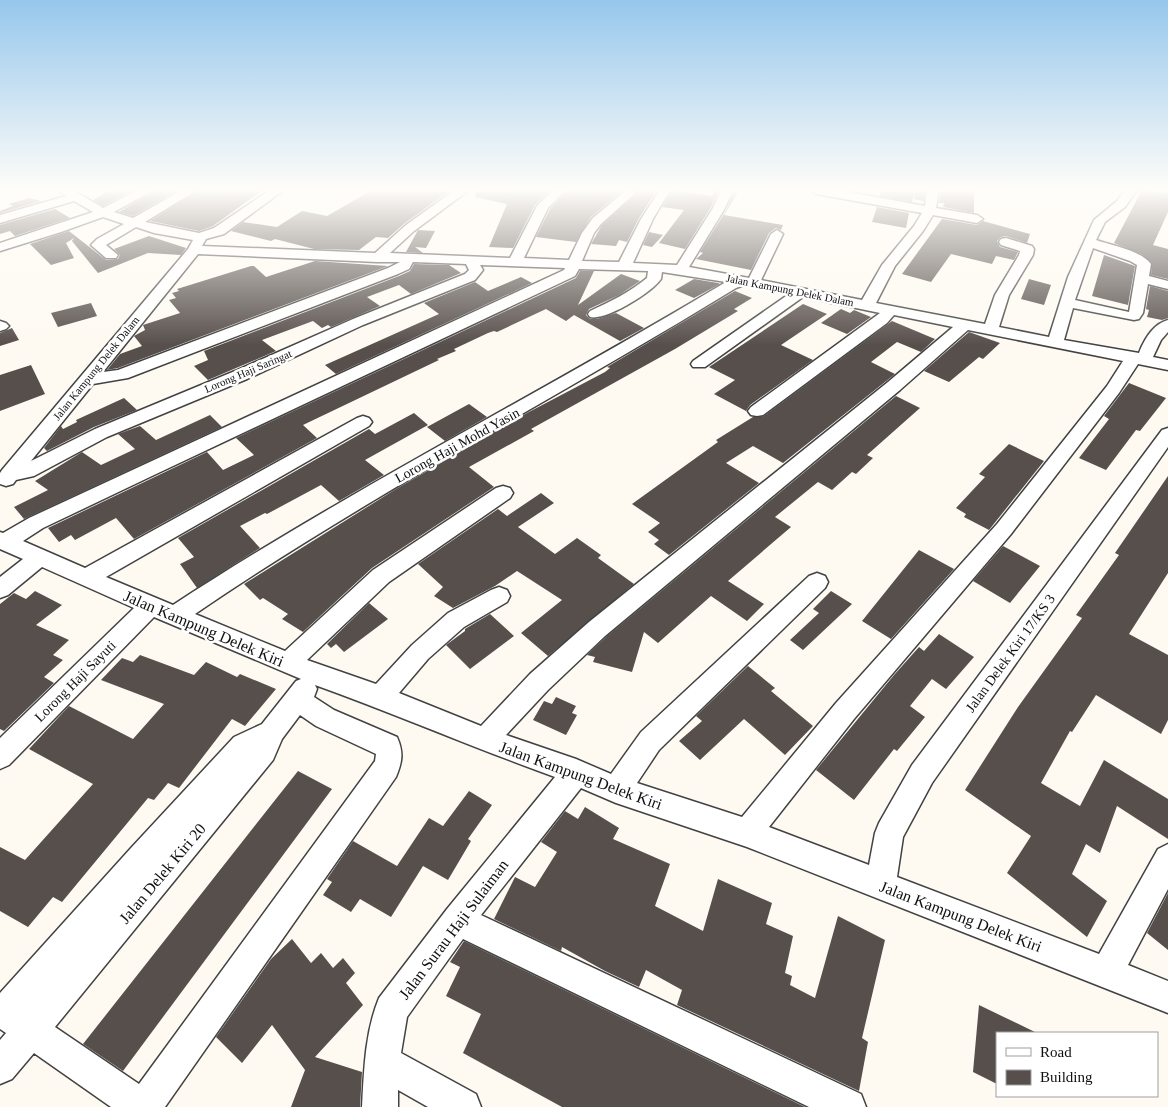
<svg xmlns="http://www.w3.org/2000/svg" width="1168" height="1107" viewBox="0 0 1168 1107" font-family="'Times New Roman',serif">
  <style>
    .building { fill: #574f4c }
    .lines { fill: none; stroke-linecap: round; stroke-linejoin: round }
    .minor-casing { stroke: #424242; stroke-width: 3 }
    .minor { fill: #fff; fill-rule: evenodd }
    .labels { text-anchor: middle; stroke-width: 5; stroke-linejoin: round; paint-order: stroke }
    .far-street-label { font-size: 11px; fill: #0f0f0f; stroke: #fff }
    .street-label { font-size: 14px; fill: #0f0f0f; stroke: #fff }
    .near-street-label { font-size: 16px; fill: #0f0f0f; stroke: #fff }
  </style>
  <rect width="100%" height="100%" fill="#fefaf2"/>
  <path class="building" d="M111 190H133L103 206 93 200Z
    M156 190H178L133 216 119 212Z
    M199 190H263L213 226 199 231 150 221Z
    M372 190H451L405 223 388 238 376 237 359 250 314 249 275 239 271 241 231 231 243 222 277 227 302 211 327 216Z
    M476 190H550L535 205 513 248 489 247 507 204 475 197Z
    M568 190H623L591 217 576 242 536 237 550 209Z
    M636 190H657L639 218 627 242 619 240 616 246 591 244 602 225 636 194Z
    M672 190 712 196 715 190H719L711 207 685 249 659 243 684 210 662 207Z
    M735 190H739L724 215 783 225 781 230 776 228 769 233 751 270 696 259 703 253 700 252 727 209Z
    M881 190H925L924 201 914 199 915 191 912 202 880 196Z
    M941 190H974V213L943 207 944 203H939Z
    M1142 190 1168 193V212L1153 245 1168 249V279L1151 275 1152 263 1141 254 1114 243Z
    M29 198 41 201 0 213V211L13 206 9 204Z
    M877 207 909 213 906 228 872 222Z
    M55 209 70 218 15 236 10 231 0 234V225Z
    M942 219 977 225 983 221 1030 234 1027 243 1006 236 1001 237 997 241 1000 247 1018 252 1014 260 996 256 992 264 951 254 931 282 902 274Z
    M418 230 435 231 426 248 415 247 423 253 406 252Z
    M69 231 106 260 118 259 120 255 114 249 149 236 186 248 181 255 148 253 98 273 72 241 74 238 66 243 74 258 51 265 30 244Z
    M649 232 663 235 652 247 643 245Z
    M1104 255 1135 266 1128 305 1092 296Z
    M315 261 388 266 118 368 107 370 120 354 142 346 134 336 145 330 143 325 180 313 169 300 176 298 172 293 179 291 177 289 251 266H254L266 277Z
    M414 264 449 265 461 273 411 294 399 285 367 297 380 306 331 327 328 325 322 328 313 321 262 340 276 351 208 380 194 366 208 360 204 351 399 276 410 271Z
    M580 271H594L578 305 621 274 640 281 619 295 589 309 586 315 590 319H597L616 313 644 328 620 341 574 315 566 321 546 309 497 332 494 331 488 333 454 349 456 351 437 359 439 360 303 425 317 438 134 539 116 518 75 540 71 535 59 542 48 528 207 452 223 470 254 455 236 438 576 278Z
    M521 277 532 283 336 374 325 365 439 314 424 303 475 282 488 291Z
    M694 279 718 283 720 284 694 298 675 290Z
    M1029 279 1051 285 1044 305 1021 299Z
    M1150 286 1168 291V318L1162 320 1147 317 1149 310 1146 309Z
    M735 291 752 298 734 309 738 311 675 349 531 429 534 431 469 467 494 487 372 568 303 632 282 619 288 614 263 598 260 600 244 584 396 489 527 413 605 372 610 368 607 367Z
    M91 303 97 316 58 327 51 313Z
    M803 304 827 314 781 345 813 360 750 405 746 411 714 394 735 380 709 367Z
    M841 309 850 313 854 310 871 317 847 334 821 323Z
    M892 321 935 339 921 352 897 342 871 362 895 374 783 463 753 446 726 463 759 483 669 555 654 544 659 540 648 532 660 523 632 504 718 442 716 440 753 417 764 416Z
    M12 328 19 340 0 346V333Z
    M969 332 1000 343 983 359 979 357 949 382 924 371Z
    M31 365 45 394 0 411V375Z
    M1129 383 1166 398 1140 431 1136 430 1106 470 1079 458 1109 419 1104 416Z
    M896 396 920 408 867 455 873 458 856 474 852 472 832 490 818 482 775 517 791 527 728 581 764 604 747 621 711 596 658 643 644 632 632 672 593 662 595 657 587 655 606 637Z
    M124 398 137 410 94 427 47 451 44 448 61 426 63 429 77 422 76 420Z
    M469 404 487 417 445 441 427 427Z
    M414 413 428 425 365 460 384 475 339 501 321 485 267 514 265 513 240 526 260 548 197 588 180 564 194 557 178 538 369 429 375 434Z
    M210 415 222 427 24 519 14 507 48 490 35 481 82 452 101 465 135 449 118 434 140 426 156 440Z
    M1009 444 1044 461 989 530 964 517 966 514 956 508 985 477 979 474Z
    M1168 476V573L1129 634 1168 655V720L1161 734 1096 695 1072 732 1070 731 1041 783 1080 806 1104 760 1168 799V839L1117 806 1100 853 1086 844 1072 874 1107 901 1087 937 1007 873 1031 836 965 790 1018 707 1082 618 1076 615 1119 555 1115 553Z
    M541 493 554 503 518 527 555 554 577 538 601 555 598 558 634 584 548 656 521 633 562 600 517 571 495 586 453 608 434 596 443 587 418 564 498 509 507 516Z
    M1003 546 1040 566 1010 603 973 581Z
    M919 550 954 569 891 639 862 621Z
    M35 591 62 605 36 625 69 640 53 655 63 660 44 677 54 683 4 731 0 729V604L14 593 26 599Z
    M831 591 852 604 803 650 790 640 819 613 813 609Z
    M369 603 388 619 344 652 336 644 331 648 327 644Z
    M490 614 514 636 470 669 446 645 465 631V629Z
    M939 634 974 657 946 689 932 679 910 706 925 717 897 751 894 749 854 800 816 770 894 675 919 647 924 651Z
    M140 655 194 675 206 662 237 677 240 674 276 689 245 726 232 719 179 788 168 783 154 800 148 798 62 902 53 897 28 927 0 911V847L25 860 93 784 29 749 69 706 133 739 164 704 101 680 122 658 133 662Z
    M748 666 775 688 771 691 813 726 785 755 744 719 700 760 679 741 702 721 696 716Z
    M556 697 576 706 572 713 577 715 566 735 533 720 544 701 552 704Z
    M298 771 332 789 123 1071 83 1044Z
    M469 791 492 805 468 839 471 841 448 880 423 866 391 917 360 899 351 912 323 895 332 882 327 879 353 841 397 866 429 818 443 826Z
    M585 807 619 828 613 839 670 864 655 906 703 931 718 879 772 903 766 924 793 936 785 973 792 976 790 985 815 998 838 916 885 940 862 1038 868 1042 859 1091 677 1005 682 990 646 970 639 987 605 971 562 947 561 951 494 919 515 877 535 887 557 852 541 842 565 811 578 819Z
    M1168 893V950L1147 933Z
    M292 939 311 963 321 953 333 968 343 958 355 973 346 983 363 1005 315 1057 362 1072 360 1107H291L305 1070 272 1025 242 1063 216 1037 271 959Z
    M464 941 805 1107H562L463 1053 481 1014 446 996 460 967 450 962Z
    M979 1005 1037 1033H997V1084L973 1072Z"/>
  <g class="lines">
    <defs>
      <path id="minor" d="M58 190H73L103 208 138 190H154L114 212 133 218 182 190H197L145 222 199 233 214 228 270 190H284L224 234 206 239 202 246 375 253 406 225 455 190H469L414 231 390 253 510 258 537 206 553 190H566L548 208 524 258 569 260 582 233 593 218 625 191 633 190 635 193 633 195 601 224 594 233 582 261 619 262 641 219 660 190H670L653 219 633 263 677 265 713 208 721 190H733L725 208 689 267 749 278 771 234 777 230 783 234 761 280 862 300 882 265 914 226 922 213 816 194 810 190H838L925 206 927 190H939L936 208 977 215 983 219 977 223 933 215 923 231 895 266 876 303 985 324 995 295 1019 255 1020 251 1001 245 999 242 1001 239 1006 238 1032 246 1034 249 1033 255 1009 295 999 327 1049 337 1068 277 1094 220 1117 201 1125 190H1137L1125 207 1105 222 1096 240C1113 246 1140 250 1151 264L1149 276 1168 281V289L1148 284 1143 313 1139 319 1134 320 1073 308 1064 340 1139 353C1144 340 1153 324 1168 320V332L1161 340 1153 357 1168 360V370L1138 364 1119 393 1011 534 854 719 769 827 869 865 875 833 879 823 912 765 1162 430 1168 428V447L932 783 903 837 897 877 1099 954 1158 849 1168 844V889L1128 965 1168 981V1013L747 847 616 803 581 788 481 915 861 1094 866 1107H809L463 939 407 1017 401 1053 476 1094 481 1107H428L398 1090V1107H362C364 1071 365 1032 379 998L447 909 555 777C474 748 396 714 315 685L317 689 314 697 334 710 397 737C404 753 402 762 396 777L165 1107H111L34 1053 12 1079 0 1084V1040L6 1033 0 1029V993L131 848 234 737 262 724 296 681 301 679 154 617 9 765 0 769V738L134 608 42 567 8 595 0 598V577L23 559 0 549V532L3 533 29 518 564 270 565 268 480 265 483 270 475 280 363 325 247 379 107 437 34 476 16 480 13 484 6 486 0 484V473L2 470 188 249 193 240 154 233 136 227 106 245 118 255 116 258H106L91 245 97 239 124 224 103 217 61 232 0 251V243L93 212 74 201 0 223V215L66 196ZM1093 248 1130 261 1137 265 1129 312 1075 300ZM198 254 377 262H400L388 268 118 370 103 372ZM413 262 466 264 469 270 465 274 353 319 235 371 95 429 31 461 93 384 128 378 398 274 409 269ZM579 269 648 271 647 278C630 292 610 302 590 311L588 314 590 317C606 321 651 293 661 279L662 272 726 282C543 392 352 488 173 605L106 577 369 426 372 422 369 418 363 416 357 418 85 568 23 541 43 528 154 475 575 276ZM744 285 789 294 693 361 691 364 693 367H705L803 297 880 313 751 407 748 411 751 415 757 416 763 415 887 323 894 315 953 327 888 382 589 622 530 674 481 726 399 693 428 659 464 627 507 602 510 596 507 590 499 587 491 590 448 613 412 645 376 684 307 660 389 582 510 498 513 493 510 488 503 486 496 488 373 570 285 651 195 614C369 495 557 398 736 288ZM968 330 1123 361 1107 386 997 524 836 703 742 817 637 783 659 750 825 588 828 582 825 576 817 573 809 576 641 732 611 774 576 759 506 735 548 690 605 636 900 390ZM300 715 316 726 376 754 375 761 139 1084 55 1027 273 760 282 739Z
        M0 321 6 323 9 326 6 329 0 331Z"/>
    </defs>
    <use href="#minor" class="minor-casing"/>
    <use href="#minor" class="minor"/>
  </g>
  <linearGradient id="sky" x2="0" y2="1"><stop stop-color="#96c7ec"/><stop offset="0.55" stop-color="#fffdf9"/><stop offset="1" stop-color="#fffdf9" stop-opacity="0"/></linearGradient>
  <rect width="1168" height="345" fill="url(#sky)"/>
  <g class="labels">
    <g class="far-street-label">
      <text transform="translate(790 290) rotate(11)" y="4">Jalan Kampung Delek Dalam</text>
      <text transform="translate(96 368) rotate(-51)" y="4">Jalan Kampung Delek Dalam</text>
      <text transform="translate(248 371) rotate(-23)" y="4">Lorong Haji Saringat</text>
    </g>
    <g class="street-label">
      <text transform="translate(457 445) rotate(-29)" y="5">Lorong Haji Mohd Yasin</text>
      <text transform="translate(1010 653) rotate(-54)" y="5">Jalan Delek Kiri 17/KS 3</text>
      <text transform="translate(75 681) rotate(-45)" y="5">Lorong Haji Sayuti</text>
    </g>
    <g class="near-street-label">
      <text transform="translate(204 628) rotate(23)" y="6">Jalan Kampung Delek Kiri</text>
      <text transform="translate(581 775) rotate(20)" y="6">Jalan Kampung Delek Kiri</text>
      <text transform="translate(162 873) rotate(-50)" y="6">Jalan Delek Kiri 20</text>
      <text transform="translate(961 916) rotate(21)" y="6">Jalan Kampung Delek Kiri</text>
      <text transform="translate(453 929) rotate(-53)" y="6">Jalan Surau Haji Sulaiman</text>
    </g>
  </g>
  <rect x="996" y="1032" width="162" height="65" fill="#ffffff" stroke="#9f9f9f"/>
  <rect x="1006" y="1048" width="25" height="8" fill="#ffffff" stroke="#9f9f9f"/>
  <text x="1040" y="1057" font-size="15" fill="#0f0f0f">Road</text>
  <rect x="1006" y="1070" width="25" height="15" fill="#574f4c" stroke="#9f9f9f"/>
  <text x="1040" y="1082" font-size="15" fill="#0f0f0f">Building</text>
</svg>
